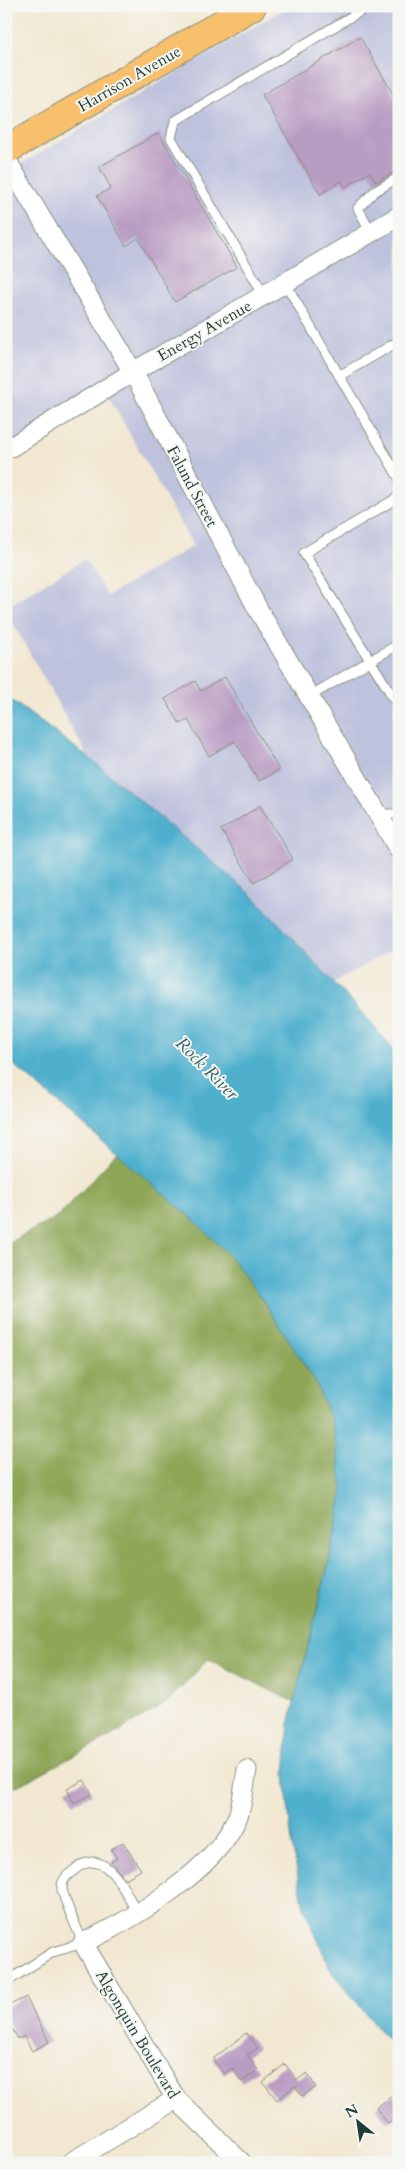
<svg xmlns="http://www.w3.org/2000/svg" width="405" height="2169" viewBox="0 0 405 2169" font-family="Cardo,serif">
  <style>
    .industrial { fill: #bfc2dd }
    .forest { fill: #8ea657; stroke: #567246 }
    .water { fill: #50b0ce; stroke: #387681 }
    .building { fill: #b99cc2 }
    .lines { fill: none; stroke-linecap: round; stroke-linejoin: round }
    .service-casing { stroke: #889283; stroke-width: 11 }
    .minor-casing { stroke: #889283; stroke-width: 21 }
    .primary-casing { stroke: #889283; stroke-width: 30 }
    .service { stroke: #fff; stroke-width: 9 }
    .minor { stroke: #fff; stroke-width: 19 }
    .primary { stroke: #f8bf6c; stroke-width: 28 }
    .labels { text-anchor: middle; stroke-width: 4; stroke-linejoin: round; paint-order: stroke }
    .street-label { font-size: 16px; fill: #1f3d34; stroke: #f6f6f2 }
    .water-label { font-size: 18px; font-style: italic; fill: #2e6062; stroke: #f6f6f2 }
  </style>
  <rect width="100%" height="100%" fill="#f6f6f2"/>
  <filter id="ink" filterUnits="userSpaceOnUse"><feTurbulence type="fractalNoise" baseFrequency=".02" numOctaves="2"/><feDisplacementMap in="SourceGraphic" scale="10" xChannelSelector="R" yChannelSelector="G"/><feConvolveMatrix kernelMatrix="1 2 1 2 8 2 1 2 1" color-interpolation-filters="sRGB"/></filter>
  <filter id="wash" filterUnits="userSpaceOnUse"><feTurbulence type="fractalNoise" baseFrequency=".0096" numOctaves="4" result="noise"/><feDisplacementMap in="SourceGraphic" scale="20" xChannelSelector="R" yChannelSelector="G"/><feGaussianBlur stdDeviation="1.12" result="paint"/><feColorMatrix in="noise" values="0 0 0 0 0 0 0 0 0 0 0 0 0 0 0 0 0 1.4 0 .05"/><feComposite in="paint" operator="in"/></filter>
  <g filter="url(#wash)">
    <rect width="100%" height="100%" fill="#f2e8d2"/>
    <path class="industrial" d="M289 6H399V946L334 982 253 896 88 757 6 611V607L85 559 107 596 193 546 109 397 6 458V173Z"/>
    <path class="forest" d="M117 1153 195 1221 229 1255 261 1297 315 1381 334 1425 343 1490 329 1562 294 1702 208 1659 168 1702 111 1736 6 1792V1244L59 1216Z"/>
    <path class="water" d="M6 696 88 757 253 896 361 1012 399 1056V2054L331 1971 304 1907 292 1845 285 1775 289 1723 329 1562 343 1490 333 1425 315 1381 261 1297 229 1255 195 1221 6 1058Z"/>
    <g id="blocks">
      <path class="building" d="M360 37 399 104V169L376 182 370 172 345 187 342 181 320 194 262 95Z
        M159 133 237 267 175 302 138 238 126 246 97 196 111 188 99 167Z
        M225 677 279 770 259 781 235 741 209 756 188 720 180 724 165 699 195 681 201 691Z
        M260 806 293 859 254 883 221 830Z
        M84 1780 92 1794 74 1803 67 1789Z
        M123 1842 141 1870 125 1879 111 1862 117 1858 111 1849Z
        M26 1997 49 2042 32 2051 24 2036 18 2039 6 2018V2007Z
        M246 2033 258 2048 247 2055 258 2070 242 2082 232 2068 224 2074 213 2059Z
        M285 2064 297 2080 307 2073 316 2087 302 2096 295 2086 277 2100 263 2082Z
        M394 2094 399 2100V2115L388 2123 376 2108Z"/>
    </g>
  </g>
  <g filter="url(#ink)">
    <use href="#blocks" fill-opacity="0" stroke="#889283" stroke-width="1"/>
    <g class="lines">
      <defs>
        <path id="service" d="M371 232 358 208 374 192 399 177
          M285 283 399 478
          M264 295 171 138 175 121 369 6
          M339 376 399 341
          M399 497 304 553 399 707
          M310 696 399 644
          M379 814H399
          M6 1982 53 1952 83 1943C78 1930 64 1901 62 1889 61 1881 67 1875 73 1871 105 1843 124 1889 137 1913"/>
        <path id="minor" d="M6 159 133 372 259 611 399 850
          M11 447 133 372 399 216
          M70 2163 176 2099
          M242 2163 176 2099 83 1943C135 1918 216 1870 238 1816 243 1802 244 1785 247 1770"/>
        <path id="primary" d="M6 150 252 6"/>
      </defs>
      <use href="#service" class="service-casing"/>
      <use href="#minor" class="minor-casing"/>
      <use href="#primary" class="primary-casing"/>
      <use href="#service" class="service"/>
      <use href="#minor" class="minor"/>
      <use href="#primary" class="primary"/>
    </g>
  </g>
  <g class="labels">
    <g class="street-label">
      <text transform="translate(129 78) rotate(-30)" y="6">Harrison Avenue</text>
      <text transform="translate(204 330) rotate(-30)" y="6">Energy Avenue</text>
      <text transform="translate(193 486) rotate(62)" y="6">Falund Street</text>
      <text transform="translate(138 2034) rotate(59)" y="6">Algonquin Boulevard</text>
    </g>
    <g class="water-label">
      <text transform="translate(207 1068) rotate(45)" y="6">Rock River</text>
    </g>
  </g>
  <rect width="405" height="2169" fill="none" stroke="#f6f6f2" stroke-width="25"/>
  <g transform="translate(358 2122) rotate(330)" stroke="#f6f6f2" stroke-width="4" paint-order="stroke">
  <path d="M0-4L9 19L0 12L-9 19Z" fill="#1f3d34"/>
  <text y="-8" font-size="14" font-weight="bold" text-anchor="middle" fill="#1f3d34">N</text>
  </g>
</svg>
